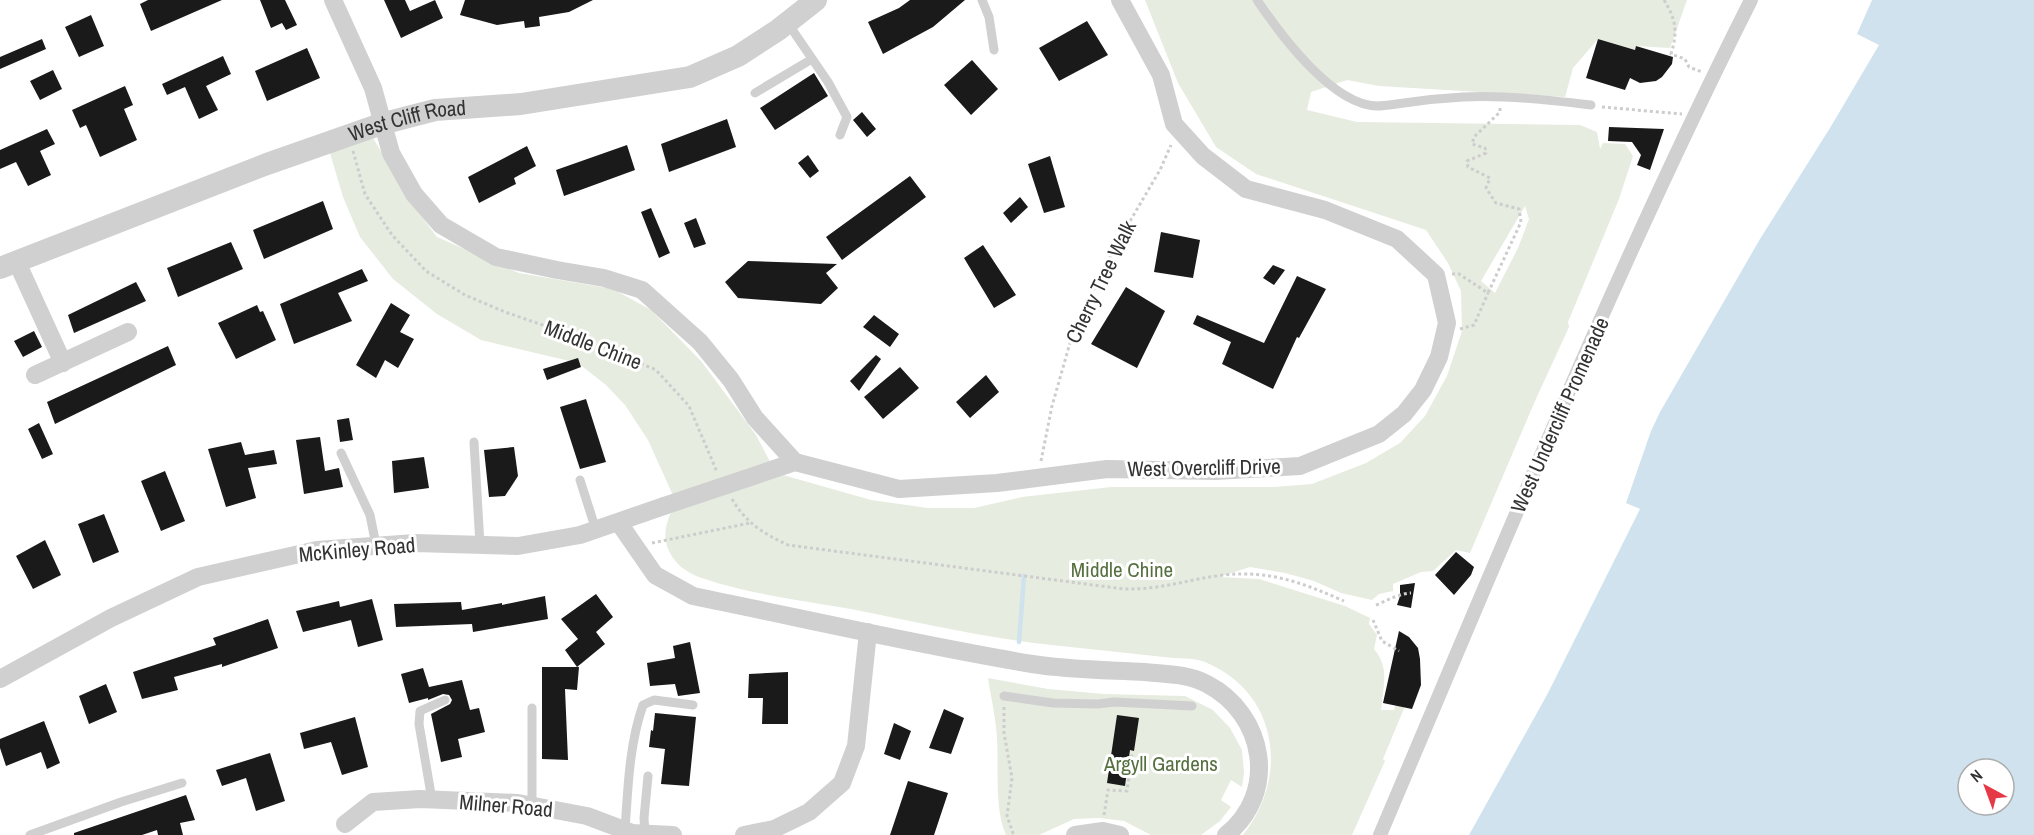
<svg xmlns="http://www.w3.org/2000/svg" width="2034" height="835" viewBox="0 0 2034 835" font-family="'Archivo Narrow',sans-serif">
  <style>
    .green { fill: #e6ecdf; fill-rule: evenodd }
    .water { fill: #cfe2ee; fill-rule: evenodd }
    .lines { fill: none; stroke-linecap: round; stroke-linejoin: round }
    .stream { stroke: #cfe2ee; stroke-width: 4.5 }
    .building { fill: #1a1a1a }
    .path { stroke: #cdcdcd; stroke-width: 3; stroke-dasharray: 3 3; stroke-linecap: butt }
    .service { stroke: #d0d0d0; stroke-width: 9 }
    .pedestrian { stroke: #d0d0d0; stroke-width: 14 }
    .minor { stroke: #d0d0d0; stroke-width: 18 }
    .tertiary { stroke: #d0d0d0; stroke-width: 22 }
    .minor-bridge { stroke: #d0d0d0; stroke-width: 18 }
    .labels { text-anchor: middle; stroke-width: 6; stroke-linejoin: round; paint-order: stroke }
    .street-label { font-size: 21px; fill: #333; stroke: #fff }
    .park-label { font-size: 21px; fill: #56703f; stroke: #fff }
  </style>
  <rect width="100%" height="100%" fill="#fff"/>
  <path class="green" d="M1145 0H1687L1670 48 1636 46 1635 50 1598 39 1573 68 1565 97 1379 86 1347 80 1311 92 1307 110 1357 122 1580 125 1597 132 1600 149 1603 143 1625 144 1633 156 1619 199 1568 322 1569 327 1535 401 1470 553 1456 550 1433 571 1421 572 1393 584V591L1379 594 1372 600 1341 593 1314 581 1285 573 1250 567 1219 577 1259 579 1345 606 1370 618 1369 624 1377 635 1374 649C1390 668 1383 686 1381 710H1394L1400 692 1410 694 1383 759 1385 761 1352 835H1243C1290 776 1278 692 1205 662 1193 657 1177 659 1164 657 1127 653 1089 649 1052 645 984 638 918 622 851 609 805 601 749 594 705 579 697 577 683 570 678 564 659 543 664 525 676 502L648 440 625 405 606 385 578 363 481 340 437 314 393 279 360 237 343 197 330 153 373 138 413 205 437 237 519 273 613 289 651 310 701 361 756 435 776 473 871 500 928 508H974L1022 497 1111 487H1274L1312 484 1366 463 1400 443 1425 416 1447 376 1462 331 1461 291 1448 263 1426 230 1256 174 1216 147 1178 83ZM1525 206 1529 219 1518 248 1495 293 1481 281Z
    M988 678 1048 689 1104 694 1185 696 1213 710 1230 728 1242 750 1244 773 1242 787 1231 780 1221 800 1231 807 1220 821 1201 835H1151L1124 821 1099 818 1074 819 1039 835H1006C994 809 999 767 997 738 996 718 991 698 988 678Z"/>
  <path class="water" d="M1872 0H2034V835H1469L1548 693 1640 509 1626 503 1651 431 1660 412 1760 239 1830 128 1879 45 1857 34ZM1968 769H2004V805H1968Z"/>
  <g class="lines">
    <path class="stream" d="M1019 642 1024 576"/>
  </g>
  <path class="building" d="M148 0H222L151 31 140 4Z
    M260 0H285L297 25 286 30 282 23 271 28Z
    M384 0H405L410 11 435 0 443 18 401 38Z
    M465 0H593L569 12 539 17 540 26 525 28 524 21 497 25 460 15Z
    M910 0H965L933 27 883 54 868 22 899 8Z
    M91 15 104 46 79 57 65 27Z
    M1087 21 1108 55 1059 81 1039 48Z
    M42 39 46 49 0 69V57Z
    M1598 39 1635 50 1636 46 1673 57 1672 64 1662 77 1656 81 1640 83 1630 78 1625 90 1586 78Z
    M307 48 320 78 267 101 255 71Z
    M223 56 231 74 206 86 218 110 199 119 185 87 167 95 162 84Z
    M972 60 998 89 971 115 944 85Z
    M53 70 62 89 40 100 30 81Z
    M814 73 828 96 775 130 760 108Z
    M125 86 133 105 124 109 137 140 100 157 86 125 80 128 72 110Z
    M862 112 876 129 867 137 853 120Z
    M727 119 736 147 669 172 661 144Z
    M1609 127 1664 129 1650 170 1637 165 1641 155 1632 142 1608 141Z
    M47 129 55 144 40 151 51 175 28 186 16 162 0 169V150Z
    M627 145 635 170 564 196 556 170Z
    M527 146 536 166 514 178 516 184 479 203 468 177Z
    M808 155 819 171 810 178 798 163Z
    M1050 156 1065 207 1044 213 1028 164Z
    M910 176 926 197 842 260 826 237Z
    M1020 197 1028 207 1011 223 1003 213Z
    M323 201 333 229 264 259 253 230Z
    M651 208 670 253 659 258 641 212Z
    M696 218 706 244 694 248 684 223Z
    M1161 232 1200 240 1193 278 1154 272Z
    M231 242 243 269 178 297 167 268Z
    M983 245 1016 295 994 308 964 258Z
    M748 261 837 264 826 273 838 288 821 304 738 298 725 282Z
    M1273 265 1285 270 1274 285 1263 278Z
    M362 269 368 281 338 293 352 321 294 344 280 304Z
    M1297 276 1326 289 1299 338 1297 337 1273 389 1222 364 1231 342 1193 324 1197 315 1264 343Z
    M136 282 146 301 74 333 68 315Z
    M1126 287 1165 311 1137 368 1091 344Z
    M391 303 410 315 400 332 414 339 398 368 385 360 376 378 356 365Z
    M257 305 260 312 263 311 276 340 236 359 218 323Z
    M874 315 899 334 890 347 863 327Z
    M34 331 42 347 23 357 14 341Z
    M168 346 176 365 55 424 47 402Z
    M876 355 881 359 859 391 850 381Z
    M578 358 581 367 547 380 543 369Z
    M900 367 919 388 883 419 864 397Z
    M986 375 999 392 970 418 956 402Z
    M586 399 606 462 580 469 560 407Z
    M349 418 353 440 340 442 337 420Z
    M39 423 53 454 42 459 28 429Z
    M320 437 325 471 339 468 343 487 304 494 296 440Z
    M241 442 245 455 274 450 277 464 248 468 256 498 226 507 208 449Z
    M514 447 518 476 505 496 489 497 484 450Z
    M424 457 429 488 394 493 392 461Z
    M165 471 185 521 161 531 141 481Z
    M104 514 119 552 93 563 78 524Z
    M45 540 61 575 33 589 16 556Z
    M1456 552 1474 567 1471 575 1454 595 1435 575Z
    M1415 583 1411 608 1397 605 1400 596V585Z
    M596 594 613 617 596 632 605 644 577 667H579L577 690 565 689 568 760 542 759V667H577L565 650 578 639 561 619Z
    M545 596 548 619 473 632 472 624 396 627 394 604 461 602 462 610 502 603V605Z
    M372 599 383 640 358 647 351 620 303 632 296 611 339 601 340 607Z
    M268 619 278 648 222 667V664L174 677 178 690 142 699 133 672 216 645 213 638Z
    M1399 631 1409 637 1418 648 1420 659 1421 685 1412 709 1383 703Z
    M690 642 700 693 678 696 675 684 650 686 647 663 675 658 673 646Z
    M423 668 429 687 462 680 470 710 479 708 485 732 458 739 462 757 441 762 431 714 450 704 452 700 449 695 443 694 428 700V698L409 703 401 674Z
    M788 672V724H762L763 698H748L749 674Z
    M106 684 117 712 89 724 79 696Z
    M944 709 964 718 951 754 929 748Z
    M655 713 696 717 689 786 661 784 665 749 649 747 651 730 653 731Z
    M1117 715 1139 718 1134 751 1130 750 1125 786 1107 783Z
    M355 717 368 767 342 775 331 742 304 749 300 733Z
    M44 721 60 763 47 769 41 752 6 766 0 748V739Z
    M894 723 911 731 900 760 884 754Z
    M270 753 285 801 256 811 246 778 222 786 216 770Z
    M908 781 948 793 934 835H890Z
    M186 795 195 820 180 823 183 835H158L157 830 142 835H74V833Z"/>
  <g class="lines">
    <path class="path" d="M1664 0C1676 20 1678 31 1671 54L1685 59 1689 67 1702 72
      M1602 107 1682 114
      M353 151 365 194 392 235 426 271 465 295 505 312 592 342 656 370 689 406 717 472
      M1452 274H1459L1488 293 1521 222 1519 209 1496 203 1486 188 1490 178 1468 167 1467 161 1486 153 1485 148 1472 144 1474 137 1500 112V108
      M1460 329 1474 325 1488 293
      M1041 461 1052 406 1074 329 1116 245 1160 170 1171 145
      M732 499C746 523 764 534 788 545L1124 589C1161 590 1189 579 1224 575 1270 570 1303 583 1344 601
      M652 543 750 523
      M1376 605C1388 600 1398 594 1411 593
      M1373 620 1382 641 1399 651
      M1004 707V733L1012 778 1007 816 1013 833 1016 835
      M1104 815 1108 790 1127 791 1132 753"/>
    <path class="service" d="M982 0 989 17 994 50
      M1257 0C1280 34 1332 105 1377 106 1386 106 1395 104 1404 103 1424 100 1444 98 1463 97 1506 95 1549 100 1591 105
      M787 22 828 82 847 117 840 135
      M755 93 812 59
      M474 442 480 545
      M341 453 370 515 376 545
      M580 480 596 530
      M1004 696 1053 703 1098 704 1114 702 1192 706
      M532 708V806
      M432 800 419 724 420 711 445 700
      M625 830C628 788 629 745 643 705L654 700 693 705
      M645 833 644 818 648 776
      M30 835 121 802 182 783"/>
    <path class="pedestrian" d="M1380 835C1499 555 1614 272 1751 0"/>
    <path class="minor" d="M333 0 373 88 391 153 414 194 441 225 496 257 557 270 604 278 642 290 700 342 731 380 755 418 795 462 899 489 997 483 1107 469 1215 471 1300 466 1379 434 1404 414 1423 390 1439 357 1447 323 1436 275 1397 239 1325 210 1246 189 1203 156 1174 124 1161 75 1120 0
      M16 260 63 363
      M35 375 128 332
      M619 523 655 575 693 596C806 619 918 645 1032 664 1069 670 1108 670 1145 672 1166 674 1189 674 1207 684 1265 714 1279 793 1226 835
      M0 679 111 618 198 577 317 550 415 543 518 546 580 535 664 506
      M345 824 373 802 420 799 518 803 587 816 632 833 673 835
      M744 835 774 829 809 812 842 783 856 746 868 632
      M1075 835 1103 831 1120 835"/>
    <path class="tertiary" id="s1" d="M0 268 267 164 381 124 435 110 521 104 690 77 738 56 778 30 816 0"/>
    <path class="minor-bridge" d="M664 506 795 462"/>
  </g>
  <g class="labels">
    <g class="street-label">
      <text dy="7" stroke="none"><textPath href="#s1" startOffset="434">West Cliff Road</textPath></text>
      <text transform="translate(1101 282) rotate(-64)" y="7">Cherry Tree Walk</text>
      <text transform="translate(593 345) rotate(21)" y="7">Middle Chine</text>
      <text transform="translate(1560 415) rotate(-66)" y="7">West Undercliff Promenade</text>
      <text transform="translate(1204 468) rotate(-1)" y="7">West Overcliff Drive</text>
      <text transform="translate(357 550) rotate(-5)" y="7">McKinley Road</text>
      <text transform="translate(506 806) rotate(5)" y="7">Milner Road</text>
    </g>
    <g class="park-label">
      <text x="1122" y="577">Middle Chine</text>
      <text x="1161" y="771">Argyll Gardens</text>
    </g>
  </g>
  <g transform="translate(1986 787) rotate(319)"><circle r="28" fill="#ffffff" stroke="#adadad" stroke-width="1.5"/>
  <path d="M0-4.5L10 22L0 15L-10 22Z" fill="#e63946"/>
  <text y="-9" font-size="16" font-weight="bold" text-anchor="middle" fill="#333333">N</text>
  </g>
</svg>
